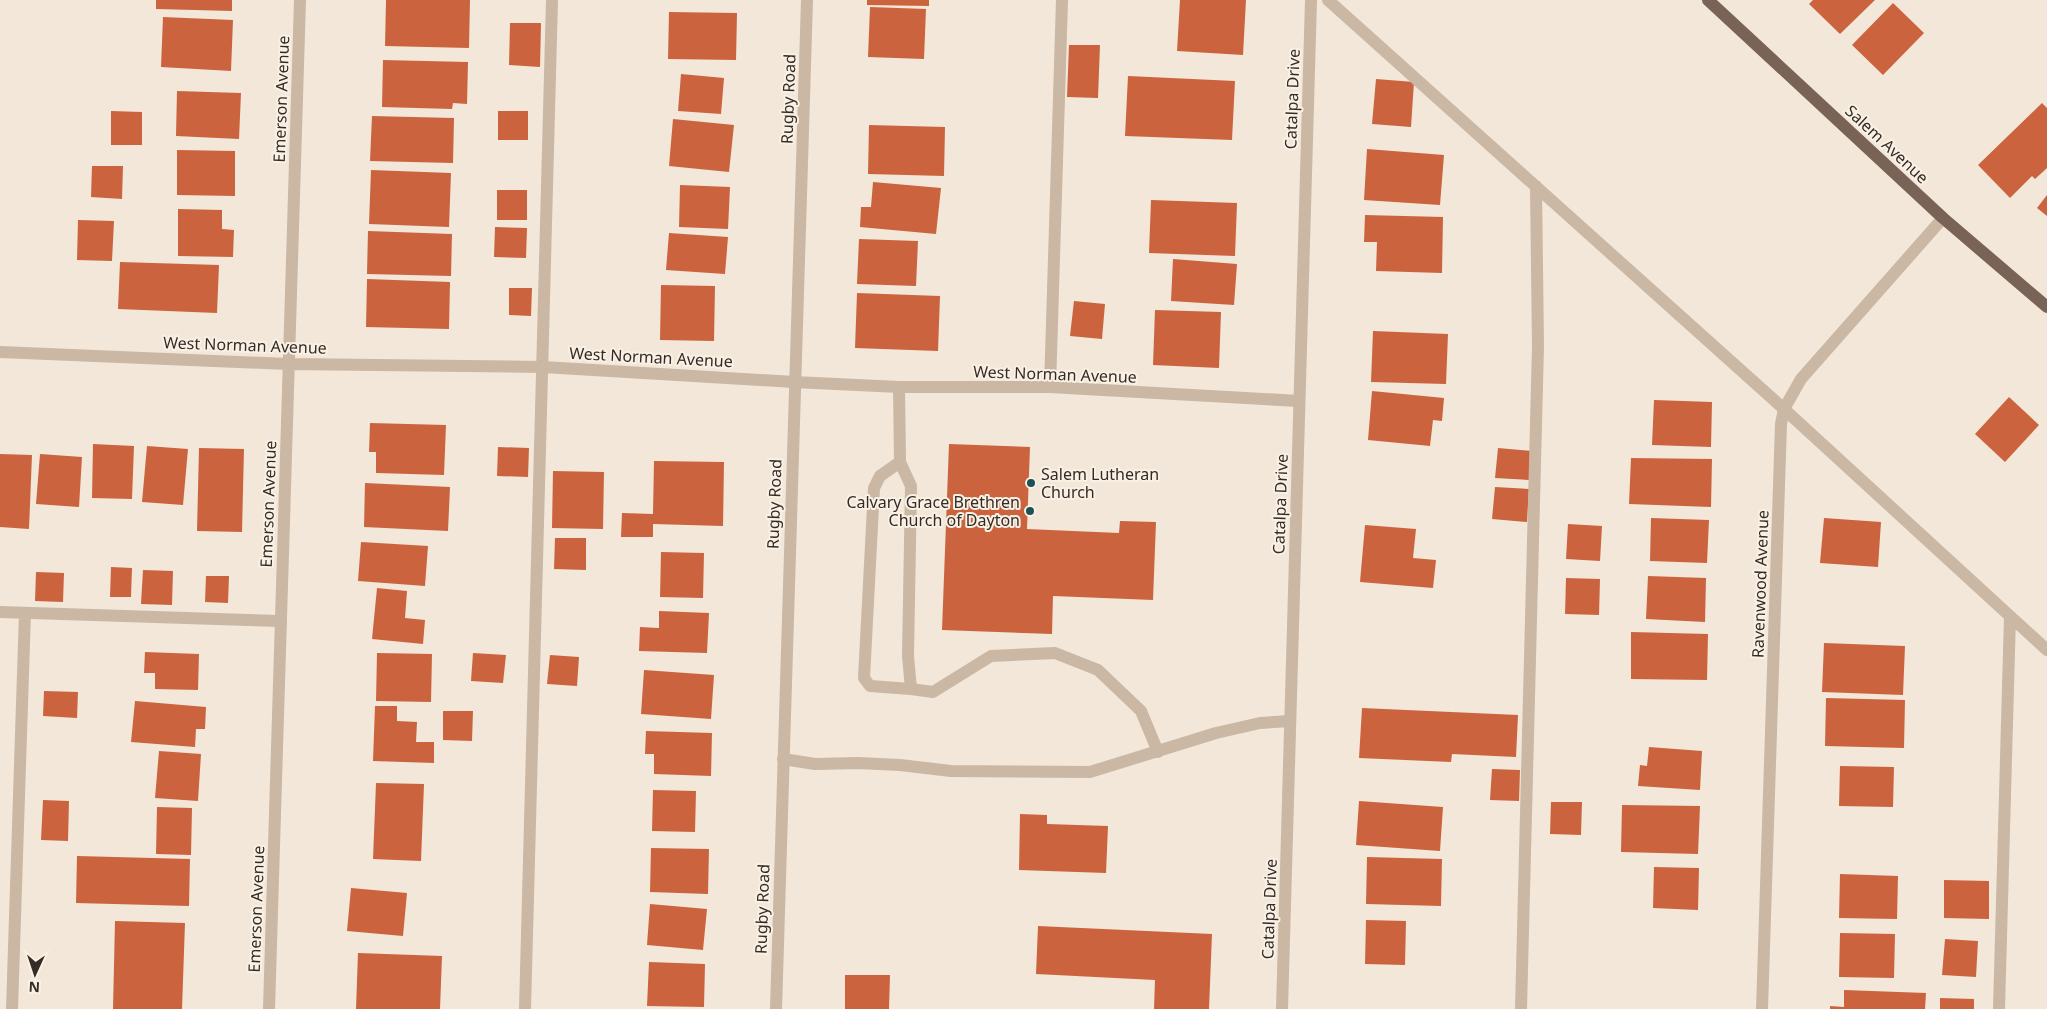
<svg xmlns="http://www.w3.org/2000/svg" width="2047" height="1009" viewBox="0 0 2047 1009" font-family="'Noto Sans',sans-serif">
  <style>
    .building { fill: #cb643e }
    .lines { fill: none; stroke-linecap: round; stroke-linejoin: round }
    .service { stroke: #cab7a4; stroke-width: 12 }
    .minor { stroke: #cab7a4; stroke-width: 12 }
    .tertiary { stroke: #cab7a4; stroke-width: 12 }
    .primary { stroke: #786356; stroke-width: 12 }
    .poi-dot { fill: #1a5258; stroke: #faf1e5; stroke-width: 2 }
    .labels { text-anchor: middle; stroke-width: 4; stroke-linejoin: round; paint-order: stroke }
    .street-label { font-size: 16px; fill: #352b26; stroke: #faf1e5 }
    .poi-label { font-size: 16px; fill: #352b26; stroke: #faf1e5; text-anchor: start }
  </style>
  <rect width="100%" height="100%" fill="#f2e7d8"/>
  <path class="building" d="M156 0H232V11L156 9Z
    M386 0H470L469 48 385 46Z
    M867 0H929V6L867 5Z
    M1180 0H1246L1243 55 1177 51Z
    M1813 0H1875L1840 34 1809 4Z
    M1893 3 1924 33 1883 75 1852 45Z
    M870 7 926 9 924 59 868 57Z
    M669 12 737 13 736 60 668 59Z
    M163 17 233 20 231 71 161 67Z
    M510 23H541L540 67 509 65Z
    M1069 45H1100L1098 98 1067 97Z
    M383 60 468 62 467 104 453 103 452 109 382 107Z
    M681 74 724 78 721 114 678 111Z
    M1128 76 1235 81 1232 140 1125 136Z
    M1376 79 1414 82 1411 127 1372 124Z
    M177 91 241 93 239 139 176 136Z
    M2042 103 2047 108V168L2035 179 2032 176 2010 198 1978 165Z
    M111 111 142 112V145H111Z
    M498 111H528V140H498Z
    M372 116 454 118 453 163 370 161Z
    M673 119 734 125 729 172 669 166Z
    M869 125 945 127 944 176 868 174Z
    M1367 149 1444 155 1440 205 1364 200Z
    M177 150 235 151V196L177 195Z
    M92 166H123L122 199 91 197Z
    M371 170 451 173 449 227 369 224Z
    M873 182 941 188 936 234 860 227 861 207H871Z
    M680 185 730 187 728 229 679 227Z
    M497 190H527V220H497Z
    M2047 195V216L2037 208Z
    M1151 200 1237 203 1235 256 1149 253Z
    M178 209 222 210V229L234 230 233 257 178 256Z
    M1365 215 1443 217 1442 273 1376 271 1377 242H1364Z
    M78 220 114 221 112 261 77 260Z
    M495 227 527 228 526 258 494 257Z
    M368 231 452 234 451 276 367 274Z
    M669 233 728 237 725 274 666 270Z
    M859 239 918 241 916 286 857 284Z
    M1173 259 1237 264 1234 305 1171 301Z
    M120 262 219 265 217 313 118 309Z
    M367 279 450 282 449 329 366 327Z
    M661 285 715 286 714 341 660 340Z
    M509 288H532L531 316 509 315Z
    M857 293 940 296 938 351 855 348Z
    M1074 301 1105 304 1102 339 1070 336Z
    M1155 310 1221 312 1219 368 1153 365Z
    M1373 331 1448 334 1446 384 1371 382Z
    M1372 391 1444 398 1442 421 1433 420 1430 446 1368 440Z
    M2009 397 2039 425 2005 462 1975 434Z
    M1654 400 1712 402 1711 447 1652 445Z
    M370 423 446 425 444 475 376 473V452H369Z
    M93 444 134 446 132 499 92 498Z
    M949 444 1030 447 1027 529 1119 533 1120 521 1156 522 1153 600 1053 596 1052 634 942 630Z
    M147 446 188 449 183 505 142 502Z
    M498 447 529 448 528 477 497 476Z
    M199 448 244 449 242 532 197 531Z
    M1498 448 1532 451 1529 480 1495 478Z
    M0 454 32 455 29 529 0 527Z
    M40 454 82 457 79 507 36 504Z
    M1631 458 1712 459 1711 507 1629 504Z
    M654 461 724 462 723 526 653 524V537H621L622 513 653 514Z
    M553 471 604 472 603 529 552 528Z
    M365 483 450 487 448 531 364 527Z
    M1495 487 1529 489 1527 522 1492 519Z
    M1651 518 1709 520 1707 563 1650 561Z
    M1824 518 1881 522 1878 567 1820 563Z
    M1568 524 1602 526 1600 561 1566 559Z
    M1365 525 1416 529 1413 558 1436 560 1433 588 1360 582Z
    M555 538H586V570L554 569Z
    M361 542 428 546 425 586 358 581Z
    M661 552 704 553 703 598 660 597Z
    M111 567 132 568 131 597H110Z
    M143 570 173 571 172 605 141 604Z
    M36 572 64 573 63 602 35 601Z
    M206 576H229L228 603 205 602Z
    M1648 576 1706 578 1705 622 1646 619Z
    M1566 578 1600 579 1599 615 1565 614Z
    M377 588 407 591 405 618 425 620 423 644 372 639Z
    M659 611 709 613 707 653 639 651 640 627 659 628Z
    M1631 632 1708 634 1707 680 1631 679Z
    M1824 643 1905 646 1903 695 1822 692Z
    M145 652 199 654 198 690 155 689V673H144Z
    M377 653 432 654 431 702 376 701Z
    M473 653 506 655 503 683 471 681Z
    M550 655 579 657 577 686 547 684Z
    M644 670 714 675 711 719 641 714Z
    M44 691 78 692 77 718 43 716Z
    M1826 698 1905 700 1904 748 1825 746Z
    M135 701 206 707 205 729H196L195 747 131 742Z
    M375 706H397V721L417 722 416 742H434V763L373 761Z
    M1362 708 1518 715 1516 757 1452 754 1451 762 1359 758Z
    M443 711H473L472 741 443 740Z
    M646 731 712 733 711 776 654 774V754H645Z
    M1649 747 1702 751 1700 790 1638 786 1640 765 1647 766Z
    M159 751 201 754 198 801 155 798Z
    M1840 766 1894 767 1893 807 1839 806Z
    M1492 769 1520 770 1519 801 1490 800Z
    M376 783 424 784 421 861 373 859Z
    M653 790 696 791 695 832 652 831Z
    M43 800 69 801 68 841 41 840Z
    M1359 801 1443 807 1440 851 1356 845Z
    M1551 802H1582L1581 835 1550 834Z
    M1622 805 1700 806 1698 854 1621 852Z
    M157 807 192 808 191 855 156 854Z
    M1020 814 1047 815V824L1108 826 1106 873 1019 870Z
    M651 848 709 849 708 894 650 892Z
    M77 856 190 859 189 906 76 903Z
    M1367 857 1442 859 1441 906 1366 904Z
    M1654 867 1699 868 1698 910 1653 908Z
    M1840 874 1898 876 1897 919 1839 918Z
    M1944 880 1989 881V919L1944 918Z
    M351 888 407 893 403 936 347 931Z
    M650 904 707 909 703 950 647 945Z
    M1366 920 1406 921 1405 965 1365 964Z
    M115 921 185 923 182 1009H113Z
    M1038 926 1212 934 1209 1009H1154L1155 980 1036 974Z
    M1840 933 1895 934 1894 978 1839 977Z
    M1945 939 1978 941 1976 977 1942 975Z
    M358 953 442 956 440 1009H356Z
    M649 962 705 964 704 1007 647 1006Z
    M845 975H890L889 1009H845Z
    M1844 990 1926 993 1925 1009H1830V1006L1844 1007Z
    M1940 998 1974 999V1009H1940Z"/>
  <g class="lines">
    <path class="service" d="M1328 0 1784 409 2047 650
      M899 387 900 462 911 486 908 656 911 689 933 692 991 656 1055 653 1098 670 1141 711 1158 752
      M1050 387 1062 0
      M900 462 880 476 874 488 864 678 870 686 911 689
      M0 612 281 621
      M783 759 815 764 858 763 900 765 951 771 1090 772 1216 733 1260 723 1290 721
      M12 1009 25 613
      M525 1009 552 0
      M1521 1009 1538 346 1536 186
      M1999 1009 2010 616"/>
    <path class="minor" d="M0 352 288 364 543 367 794 382 899 387H1050L1299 401
      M269 1009 300 0
      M776 1009 807 0
      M1762 1009 1781 424 1784 409 1801 379 1943 218"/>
    <path class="tertiary" d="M1282 1009 1311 0"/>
    <path class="primary" d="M1708 0 1943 218 2047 307"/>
  </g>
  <g class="poi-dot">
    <circle cx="1031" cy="483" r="5"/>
    <circle cx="1030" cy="511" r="5"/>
  </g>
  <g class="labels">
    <g class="street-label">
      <text transform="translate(281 99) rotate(-88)" y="6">Emerson Avenue</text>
      <text transform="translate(788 99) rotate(-88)" y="6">Rugby Road</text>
      <text transform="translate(1292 99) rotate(-88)" y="6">Catalpa Drive</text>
      <text transform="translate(1887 144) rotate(43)" y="6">Salem Avenue</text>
      <text transform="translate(245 345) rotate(2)" y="6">West Norman Avenue</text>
      <text transform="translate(651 357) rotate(3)" y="6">West Norman Avenue</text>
      <text transform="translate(1055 374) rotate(2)" y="6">West Norman Avenue</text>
      <text transform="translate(268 504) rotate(-88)" y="6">Emerson Avenue</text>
      <text transform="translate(774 504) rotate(-88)" y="6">Rugby Road</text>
      <text transform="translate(1280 504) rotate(-88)" y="6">Catalpa Drive</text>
      <text transform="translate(1760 584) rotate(-88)" y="6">Ravenwood Avenue</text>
      <text transform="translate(256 909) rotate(-88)" y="6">Emerson Avenue</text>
      <text transform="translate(762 909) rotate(-88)" y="6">Rugby Road</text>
      <text transform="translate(1269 909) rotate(-88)" y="6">Catalpa Drive</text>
    </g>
    <g class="poi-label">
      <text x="1041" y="480">Salem Lutheran<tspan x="1041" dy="18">Church</tspan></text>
      <text x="1020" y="508" text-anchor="end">Calvary Grace Brethren<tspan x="1020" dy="18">Church of Dayton</tspan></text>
    </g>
  </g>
  <g transform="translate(35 974) rotate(183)" stroke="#faf1e5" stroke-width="4" paint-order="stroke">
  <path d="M0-4L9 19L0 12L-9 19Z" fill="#352b26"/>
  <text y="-8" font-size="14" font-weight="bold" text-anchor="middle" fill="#352b26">N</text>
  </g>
</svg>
